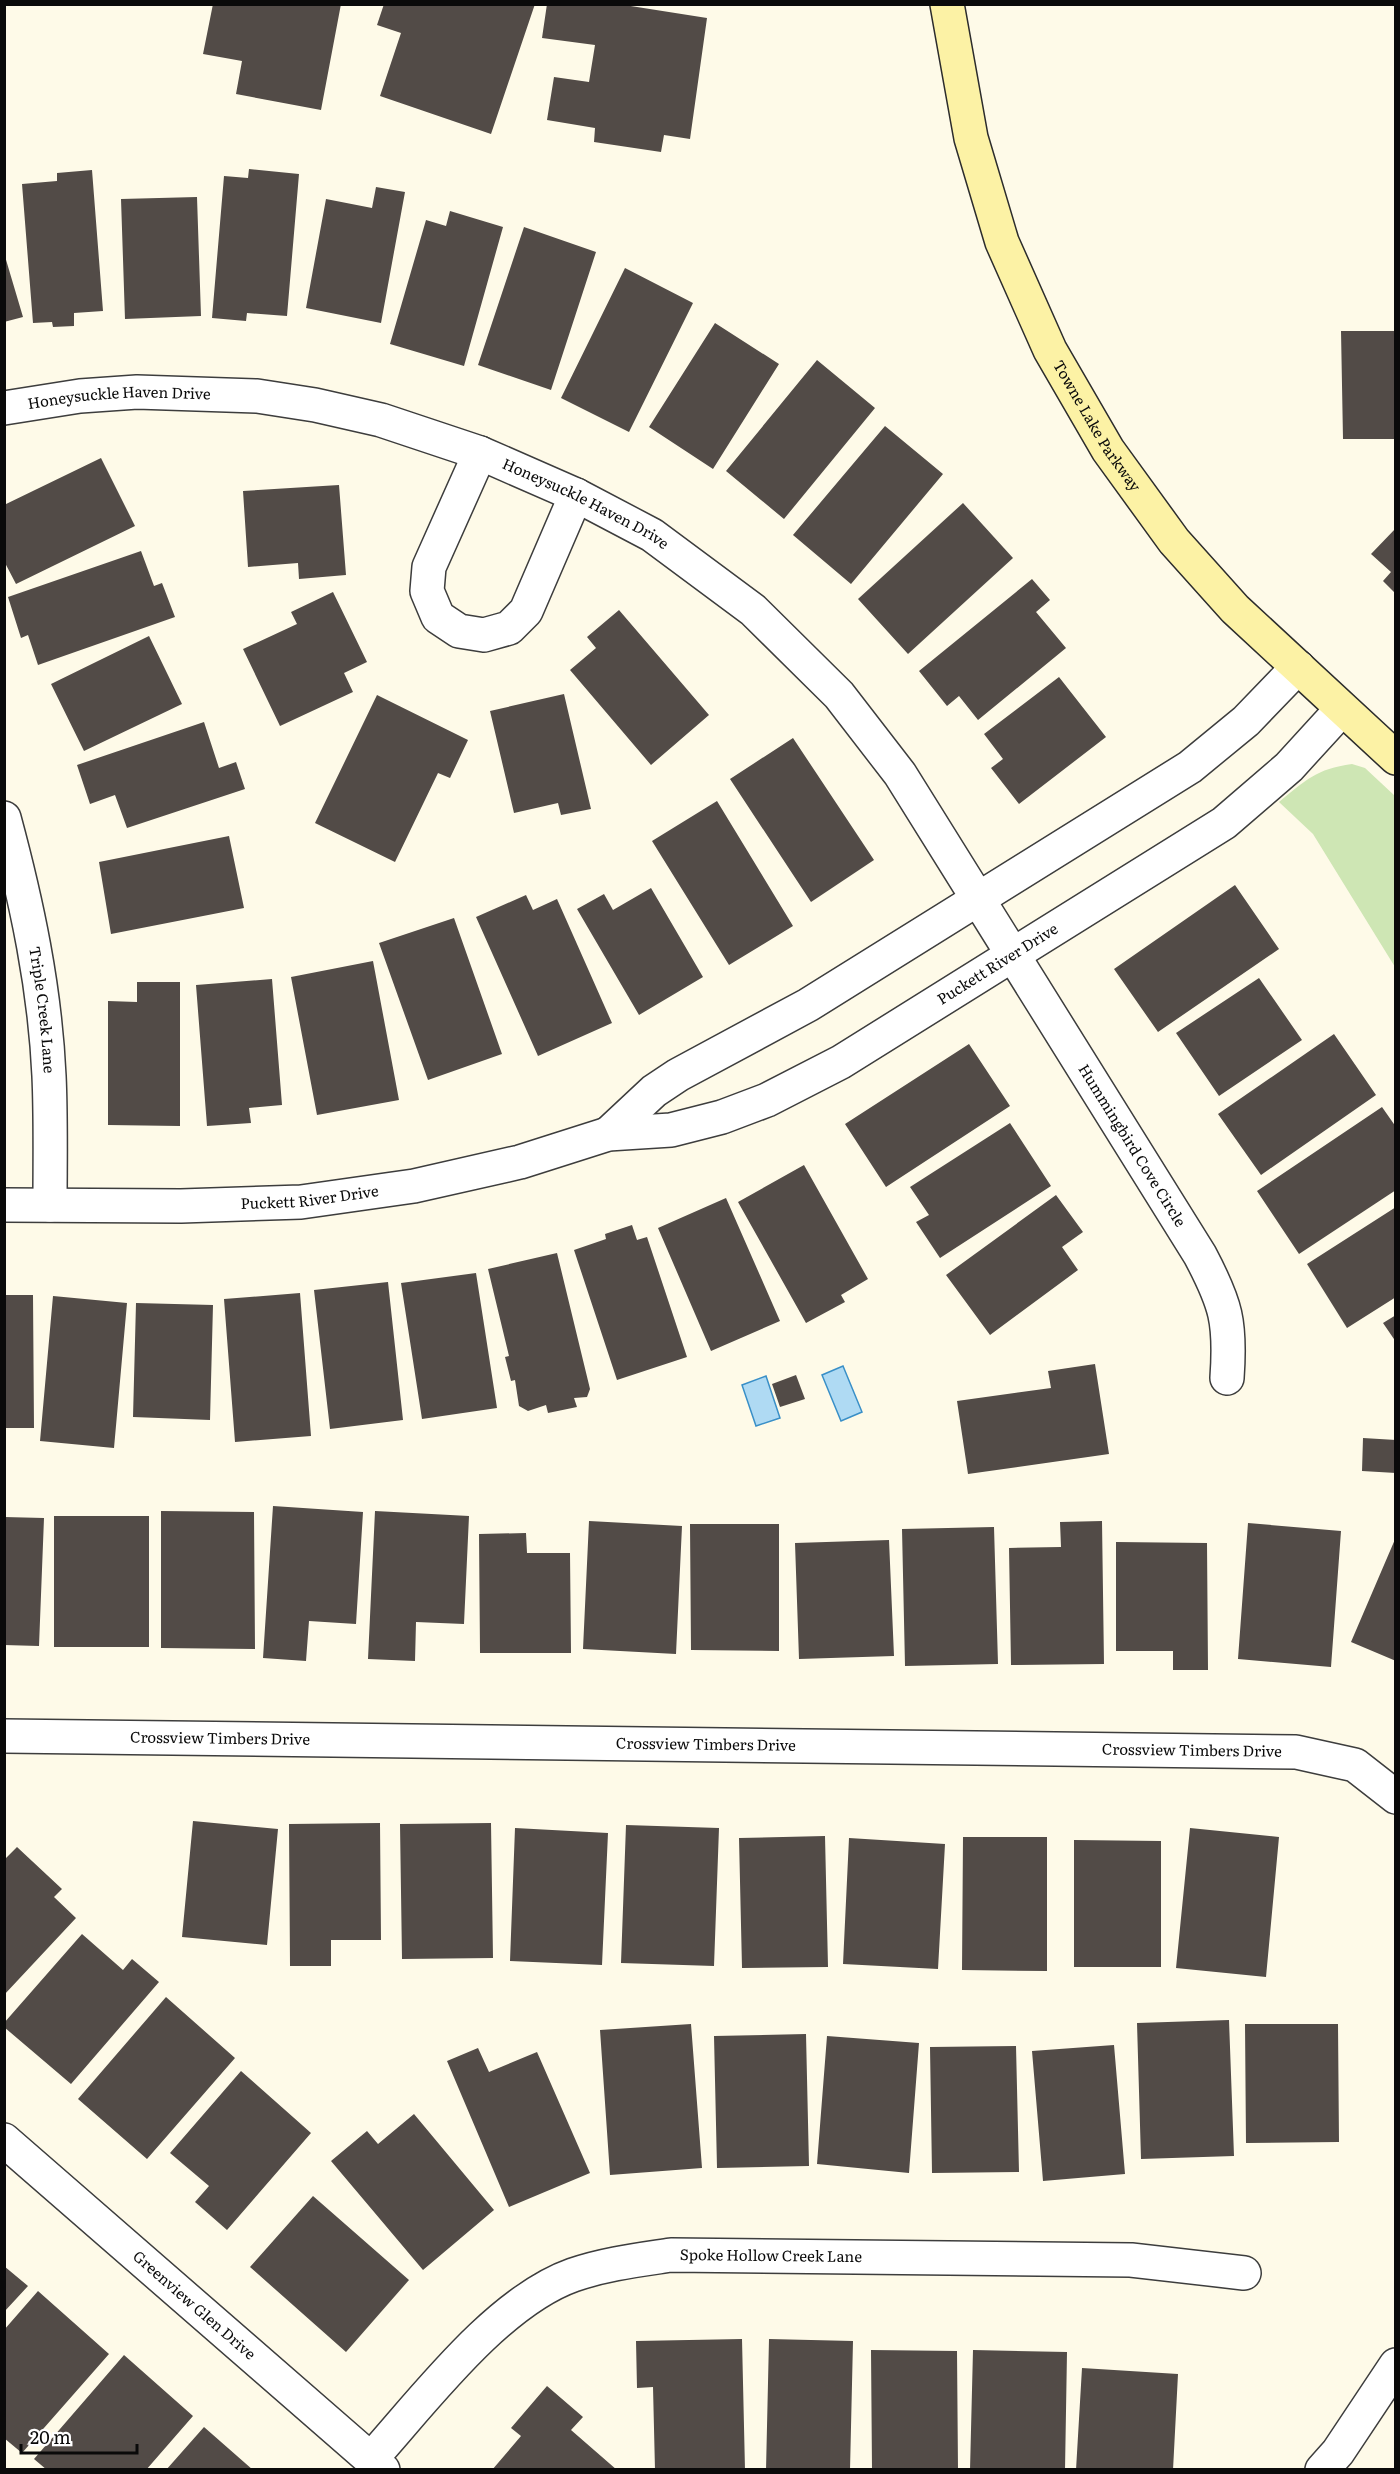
<svg xmlns="http://www.w3.org/2000/svg" width="1400" height="2474" viewBox="0 0 1400 2474" font-family="Literata,serif">
  <style>
    .green { fill: #cee6b4 }
    .water { fill: #afdaf3; stroke: #398fc7; stroke-width: 1.5 }
    .building { fill: #524b47 }
    .lines { fill: none; stroke-linecap: round; stroke-linejoin: round }
    .street-casing { stroke: #3d3d3d; stroke-width: 36 }
    .secondary-casing { stroke: #2c2c2c; stroke-width: 36 }
    .street { stroke: #fff; stroke-width: 33 }
    .secondary { stroke: #fcf2a5; stroke-width: 33 }
    .labels { text-anchor: middle; stroke-width: 6; stroke-linejoin: round; paint-order: stroke }
    .street-label { font-size: 15px; fill: #0a0a0a; stroke: #fff }
  </style>
  <rect width="100%" height="100%" fill="#fefae8"/>
  <path class="green" d="M1352 764 1365 768 1395 796V967L1313 834 1279 802C1306 780 1316 769 1352 764Z"/>
  <path class="water" d="M843 1366 862 1412 841 1421 822 1375Z
    M766 1376 780 1418 756 1426 742 1385Z"/>
  <path class="building" d="M213 4H341L321 110 236 94 242 61 203 54Z
    M384 4H535L491 134 380 96 401 33 377 25Z
    M547 4H618L707 18 690 139 664 135 661 152 594 142 595 128 547 120 554 77 589 82 595 45 542 38Z
    M249 169 299 174 287 316 247 313 246 321 212 318 224 176 248 178Z
    M92 170 103 311 74 313V326L53 327 52 322 33 323 22 184 57 181V173Z
    M376 187 405 192 381 323 306 308 326 199 372 208Z
    M197 197 201 316 125 319 121 199Z
    M450 211 503 227 464 366 390 344 426 220 446 226Z
    M524 227 596 252 551 390 478 365Z
    M4 253 23 317 4 322Z
    M625 268 693 303 629 432 561 398Z
    M715 323 779 364 713 469 649 427Z
    M1341 331H1396V439H1343Z
    M817 360 875 408 784 519 726 471Z
    M885 426 943 474 851 584 793 535Z
    M101 458 135 526 16 584 4 561V505Z
    M339 485 346 575 299 579 298 563 248 567 243 491Z
    M963 503 1013 558 908 654 858 599Z
    M1396 528V594L1383 581 1391 572 1371 554Z
    M141 551 154 586 162 583 175 617 38 665 28 635 21 638 8 597Z
    M1032 579 1050 600 1036 612 1066 648 978 720 959 696 947 706 919 671Z
    M333 592 367 662 344 673 353 692 280 726 243 649 297 624 291 612Z
    M619 610 709 715 651 765 570 670 596 648 587 637Z
    M149 636 182 704 84 751 51 684Z
    M1059 677 1106 737 1019 804 991 768 1003 759 984 734Z
    M564 694 591 809 561 815 558 803 514 813 490 711Z
    M377 695 468 740 450 778 438 773 395 862 315 823Z
    M204 722 219 768 236 762 245 789 127 828 115 795 90 804 77 765Z
    M793 738 874 860 811 902 730 779Z
    M717 801 793 926 729 965 652 841Z
    M229 836 244 908 111 934 99 862Z
    M1235 885 1279 949 1158 1032 1114 969Z
    M651 888 703 977 639 1015 577 909 604 894 613 910Z
    M526 895 533 910 557 899 612 1023 538 1056 476 917Z
    M454 918 502 1054 428 1080 379 943Z
    M373 961 399 1100 317 1115 291 977Z
    M1259 978 1302 1040 1219 1096 1176 1033Z
    M272 979 282 1105 249 1108 251 1123 207 1126 196 985Z
    M137 982H180V1126L108 1125V1001L137 1002Z
    M1334 1034 1376 1095 1261 1175 1218 1114Z
    M969 1044 1010 1106 886 1187 845 1124Z
    M1382 1107 1396 1127V1190L1299 1254 1257 1191Z
    M1010 1123 1051 1186 940 1258 916 1222 929 1215 910 1187Z
    M804 1165 868 1279 841 1295 845 1302 806 1323 738 1202Z
    M1056 1195 1083 1232 1062 1247 1078 1270 990 1335 946 1275Z
    M726 1198 780 1321 711 1351 658 1228Z
    M1396 1207V1297L1347 1328 1307 1264Z
    M632 1225 637 1240 647 1237 687 1357 617 1380 574 1250 606 1239 605 1234Z
    M557 1253 590 1389 587 1397 574 1398 577 1407 548 1413 546 1405 528 1411 519 1406 515 1380 511 1381 505 1357 509 1356 488 1269Z
    M476 1273 497 1408 422 1419 401 1283Z
    M388 1282 403 1420 330 1429 314 1290Z
    M300 1293 311 1436 235 1442 224 1299Z
    M4 1295H33L34 1428H4Z
    M53 1296 127 1303 114 1448 40 1441Z
    M136 1303 213 1305 210 1420 133 1417Z
    M1396 1315V1342L1383 1323Z
    M1095 1364 1109 1454 968 1474 957 1401 1051 1388 1048 1371Z
    M796 1375 805 1399 780 1407 772 1384Z
    M1363 1438 1396 1440V1473L1362 1471Z
    M273 1506 363 1512 356 1624 309 1621 306 1661 263 1658Z
    M161 1511 254 1512 255 1649 161 1648Z
    M375 1511 469 1516 464 1624 416 1622 415 1661 368 1659Z
    M54 1516H149V1647H54Z
    M4 1517 44 1518 39 1646 4 1645Z
    M589 1521 682 1526 676 1654 583 1649Z
    M1102 1521 1104 1664 1011 1665 1009 1548 1061 1547 1060 1522Z
    M1248 1523 1341 1531 1331 1667 1238 1659Z
    M690 1524H779V1651L691 1650Z
    M994 1527 998 1664 905 1666 902 1529Z
    M526 1533 527 1553H570L571 1653H480L479 1534Z
    M1396 1537V1661L1351 1642Z
    M889 1540 894 1656 799 1659 795 1543Z
    M1116 1542 1207 1543 1208 1670H1173V1651H1116Z
    M193 1821 278 1829 267 1945 182 1937Z
    M380 1823 381 1940H331V1966H290L289 1824Z
    M491 1823 493 1958 402 1959 400 1824Z
    M626 1825 719 1828 714 1966 621 1963Z
    M515 1828 608 1833 602 1965 510 1961Z
    M1190 1828 1279 1837 1266 1977 1176 1968Z
    M825 1836 828 1967 742 1968 739 1838Z
    M963 1837H1047V1971L962 1970Z
    M849 1838 945 1844 938 1969 843 1964Z
    M1074 1840 1161 1841V1967H1074Z
    M17 1847 62 1889 54 1897 76 1918 4 1995V1860Z
    M82 1934 123 1970 132 1959 159 1982 71 2084 4 2027V2023Z
    M166 1997 235 2058 147 2159 78 2099Z
    M1229 2020 1234 2156 1141 2159 1137 2023Z
    M691 2024 702 2168 610 2175 600 2030Z
    M1245 2024H1338L1339 2142 1246 2143Z
    M806 2034 809 2166 717 2168 714 2036Z
    M827 2036 919 2043 909 2173 817 2164Z
    M1114 2045 1125 2174 1043 2181 1032 2051Z
    M1016 2046 1019 2172 932 2173 930 2047Z
    M478 2048 489 2072 537 2052 590 2173 509 2207 447 2061Z
    M241 2071 311 2133 227 2230 195 2202 209 2186 170 2153Z
    M414 2114 494 2210 423 2270 331 2161 367 2131 378 2144Z
    M313 2196 409 2280 346 2352 250 2267Z
    M4 2266 28 2286 4 2312Z
    M38 2291 109 2354 22 2453 4 2438V2330Z
    M742 2339 745 2470H655L653 2387 637 2388 636 2341Z
    M769 2339 853 2341 850 2470H766Z
    M871 2350 957 2351 958 2470H872Z
    M973 2350 1067 2352 1065 2470H970Z
    M124 2355 193 2416 146 2470H47L34 2459Z
    M1082 2368 1178 2374 1173 2470H1076Z
    M547 2386 583 2417 571 2430 617 2470H492L521 2436 511 2428Z
    M204 2427 253 2470H166Z"/>
  <g class="lines">
    <defs>
      <g id="street">
        <path id="s1" d="M4 408 80 396 137 392 257 396 315 405 381 420 480 453 576 495 652 535 753 610 839 695 900 774 1200 1255C1226 1304 1231 1322 1227 1378"/>
        <path d="M480 453 429 567 427 591 438 617 459 631 484 635 509 628 526 611 576 495"/>
        <path id="s2" d="M4 818C27 903 45 988 49 1076 51 1119 50 1162 50 1205"/>
        <path d="M608 1134 654 1091 678 1075 808 1005 1190 767 1246 721 1298 667"/>
        <path id="s3" d="M4 1205 181 1206 301 1202 414 1186 520 1162 608 1134 671 1130 722 1117 767 1100 841 1062 1224 823 1289 767 1342 709"/>
        <path id="s4" d="M4 1736 1296 1752 1355 1765 1396 1797"/>
        <path id="s5" d="M4 2140 383 2470"/>
        <path id="s6" d="M371 2459C424 2400 497 2302 573 2275 605 2264 638 2260 671 2255L1131 2260 1244 2273"/>
        <path d="M1322 2470 1338 2452 1396 2365"/>
      </g>
      <g id="secondary">
        <path id="s7" d="M947 4 971 138 1002 242 1050 350 1108 450 1174 541 1235 609 1396 758"/>
      </g>
    </defs>
    <use href="#street" class="street-casing"/>
    <use href="#secondary" class="secondary-casing"/>
    <use href="#street" class="street"/>
    <use href="#secondary" class="secondary"/>
  </g>
  <g class="labels">
    <g class="street-label">
      <text dy="5" stroke="none"><textPath href="#s1" startOffset="116">Honeysuckle Haven Drive</textPath></text>
      <text dy="5" stroke="none"><textPath href="#s7" startOffset="452">Towne Lake Parkway</textPath></text>
      <text dy="5" stroke="none"><textPath href="#s1" startOffset="602">Honeysuckle Haven Drive</textPath></text>
      <text dy="5" stroke="none"><textPath href="#s3" startOffset="1044">Puckett River Drive</textPath></text>
      <text dy="5" stroke="none"><textPath href="#s2" startOffset="196">Triple Creek Lane</textPath></text>
      <text dy="5" stroke="none"><textPath href="#s1" startOffset="1460">Hummingbird Cove Circle</textPath></text>
      <text dy="5" stroke="none"><textPath href="#s3" startOffset="306">Puckett River Drive</textPath></text>
      <text dy="5" stroke="none"><textPath href="#s4" startOffset="216">Crossview Timbers Drive</textPath></text>
      <text dy="5" stroke="none"><textPath href="#s4" startOffset="702">Crossview Timbers Drive</textPath></text>
      <text dy="5" stroke="none"><textPath href="#s4" startOffset="1188">Crossview Timbers Drive</textPath></text>
      <text dy="5" stroke="none"><textPath href="#s6" startOffset="476">Spoke Hollow Creek Lane</textPath></text>
      <text dy="5" stroke="none"><textPath href="#s5" startOffset="252">Greenview Glen Drive</textPath></text>
    </g>
  </g>
  <rect width="1400" height="2474" fill="none" stroke="#0a0a0a" stroke-width="12"/>
  <path d="M21 2444v9h116v-9" fill="none" stroke="#0a0a0a" stroke-width="3"/>
  <text x="30" y="2444" font-size="18" fill="#0a0a0a" stroke="#ffffff" stroke-width="4.5" paint-order="stroke">20 m</text>
</svg>
